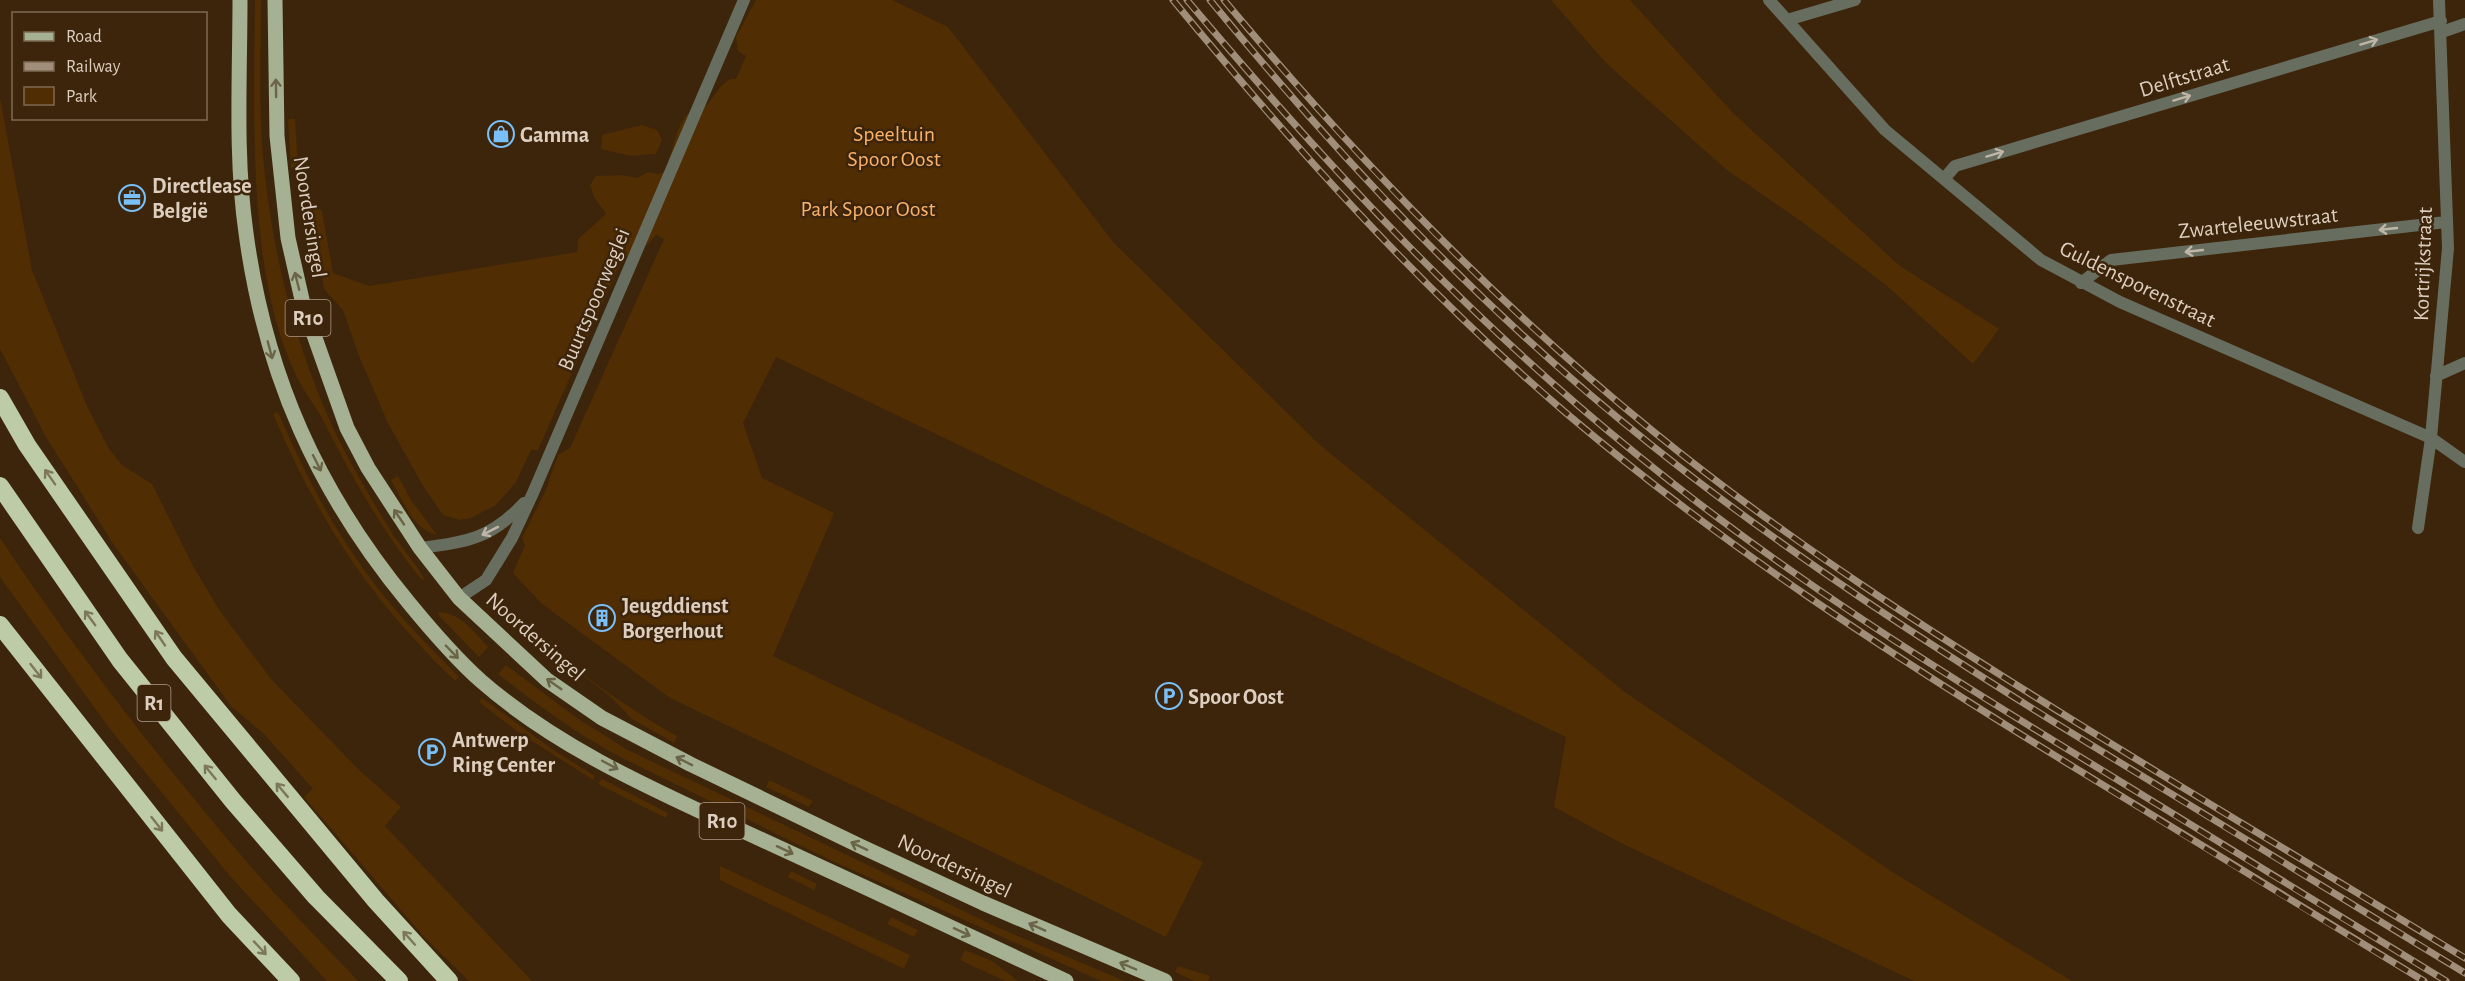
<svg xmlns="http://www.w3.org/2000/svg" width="2465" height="981" viewBox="0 0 2465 981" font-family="'Alegreya Sans',sans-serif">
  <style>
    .green { fill: #502d03 }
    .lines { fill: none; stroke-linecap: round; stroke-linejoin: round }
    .minor { stroke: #686e5f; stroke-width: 12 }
    .primary { stroke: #a5b192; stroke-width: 15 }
    .motorway { stroke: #becba7; stroke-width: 18 }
    .rail-casing { stroke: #a08e7b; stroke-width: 7 }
    .rail { stroke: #3c250b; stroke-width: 4.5; stroke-dasharray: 14; stroke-linecap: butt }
    .oneway { stroke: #c0b6a8 }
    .oneway2 { stroke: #6b6448 }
    .oneway3 { stroke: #7d7859 }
    .labels { text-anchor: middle; stroke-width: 5; stroke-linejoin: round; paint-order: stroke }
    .shield { fill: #3c250b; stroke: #ad9b8a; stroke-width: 1.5 }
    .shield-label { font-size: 21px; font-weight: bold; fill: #decec0 }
    .street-label { font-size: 22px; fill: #decec0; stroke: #3c250b }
    .park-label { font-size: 22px; fill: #f9b16b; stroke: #3c250b }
    .poi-label { font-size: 22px; font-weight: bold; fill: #decec0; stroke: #3c250b; text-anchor: start }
  </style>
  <rect width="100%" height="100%" fill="#3c250b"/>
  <path class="green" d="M255 0H261C261 48 259 97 262 145 270 245 294 347 338 438 355 472 374 504 394 536 404 551 418 565 425 581L420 578C381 529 351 476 323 420 315 405 304 392 297 377 277 337 266 286 261 241 252 161 254 80 255 0Z
    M756 0H892L948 27 1114 243 1320 445 1626 693 1894 873 2072 981H1914L1625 845 1554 807 1566 737 776 357 743 423 762 478 834 513 773 656 1203 862 1166 937 1074 891 670 698 542 604 513 573 525 545 522 538 545 492 558 455 570 448 664 239 656 235 647 245 622 259 538 450H531L516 482 496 505 471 518 460 520 443 515 423 486 388 423 359 356 343 310 324 289 313 209 316 207 322 211 333 273 369 286 577 252 578 239 606 214 594 197 590 185 596 176 622 175 637 178 648 172 658 174 665 172 678 130 686 115 707 105 721 86 730 79H736L746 56 738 51 736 37Z
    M1551 0H1630L1733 113 1900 266 1999 329 1973 364 1886 285 1802 222 1727 170 1607 64Z
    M0 98 32 270 87 406 109 449 122 465 152 484 193 566 220 611 271 679 360 771 401 807 385 826 532 981H469L424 937 304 797 313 789 264 734 231 706 114 545 46 437 0 349Z
    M288 119H295L298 167 291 168Z
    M642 125 657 130 662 140 656 154 631 156 601 149 602 135Z
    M278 412C300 463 324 512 356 558 385 602 422 640 459 677L455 681C369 598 320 523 273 414Z
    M398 476 411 500 437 535C413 530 402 499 391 480Z
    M0 538C75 650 158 758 246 861 281 902 321 941 358 981H327L229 875 110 729 0 577Z
    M440 612C462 614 474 632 488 647L479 657 441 618 438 614Z
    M533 634C578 672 626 708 677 736L674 743 632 719 611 697 532 636Z
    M506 665 577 718 626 749 999 928 1125 981H1101L828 859 622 758C577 734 538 705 498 674Z
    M482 698 555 751 595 776 593 780 518 732 479 702Z
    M602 779 668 813 666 818 598 784Z
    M769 780 813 801 809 807 766 787Z
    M720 866 910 955 904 969 720 880Z
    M791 871 817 884 814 890 788 877Z
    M891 917 918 930 914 937 887 924Z
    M965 950 992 961 1018 981H1005L960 960Z
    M1178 966 1210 976 1208 981H1194L1175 972Z"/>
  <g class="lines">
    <path class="minor" d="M1769 0 1885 130 2041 260 2120 302 2431 438 2465 462
      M1787 20 1855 0
      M2442 32 2465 24
      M1944 179 1955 166 2441 21
      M2081 283 2111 260 2446 222
      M2436 376 2465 363
      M2418 528 2431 438 2448 248 2439 0
      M420 548C467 542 491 539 524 503
      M459 598 486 580 512 538 533 493 744 0"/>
    <path class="primary" d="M240 0C240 77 235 156 246 233 265 375 318 493 409 603 432 631 455 658 481 681 561 751 663 794 758 838 861 885 963 933 1066 981
      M275 0 277 136 288 238 303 304 347 428 368 468 420 548 459 598 547 680 602 718 690 764 860 846 983 903 1165 981"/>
    <path class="motorway" d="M0 398 27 445 174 658 376 901 449 981
      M0 486 120 660 233 801 316 897 399 981
      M0 625 229 915 291 981"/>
    <defs>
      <path id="rail" d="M1173 0C1294 147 1421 289 1566 413 1722 546 1893 656 2067 763 2185 836 2304 909 2424 981
        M1187 0C1327 166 1466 316 1635 453 1779 571 1936 669 2095 766 2212 838 2329 910 2446 981
        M1210 0C1342 161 1486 314 1650 444 1789 555 1937 650 2088 743 2213 820 2339 896 2465 973
        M1224 0C1355 157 1496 304 1654 432 1788 541 1932 633 2079 724 2207 803 2336 880 2465 958"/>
    </defs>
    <use href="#rail" class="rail-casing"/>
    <use href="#rail" class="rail"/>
  </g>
  <defs><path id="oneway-shaft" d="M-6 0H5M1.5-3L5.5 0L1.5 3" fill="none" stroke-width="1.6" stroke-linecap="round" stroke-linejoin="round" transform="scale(1.5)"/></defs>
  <g class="oneway">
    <use href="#oneway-shaft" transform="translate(2369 42) rotate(-17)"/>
    <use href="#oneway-shaft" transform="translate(2182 98) rotate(-17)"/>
    <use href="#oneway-shaft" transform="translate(1995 154) rotate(-17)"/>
    <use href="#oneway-shaft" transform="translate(2388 229) rotate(174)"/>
    <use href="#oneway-shaft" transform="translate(2194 251) rotate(174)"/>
    <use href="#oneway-shaft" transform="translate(490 531) rotate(153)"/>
  </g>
  <g class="oneway2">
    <use href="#oneway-shaft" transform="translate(276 88) rotate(-91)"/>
    <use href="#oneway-shaft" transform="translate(297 281) rotate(-104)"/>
    <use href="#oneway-shaft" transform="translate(270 350) rotate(75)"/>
    <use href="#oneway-shaft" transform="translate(317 463) rotate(63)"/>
    <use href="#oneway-shaft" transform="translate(399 517) rotate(-124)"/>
    <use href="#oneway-shaft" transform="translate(452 652) rotate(46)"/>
    <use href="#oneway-shaft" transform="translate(554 684) rotate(-145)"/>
    <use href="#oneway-shaft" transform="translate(684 761) rotate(-153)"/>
    <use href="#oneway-shaft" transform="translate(610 765) rotate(28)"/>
    <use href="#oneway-shaft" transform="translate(859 846) rotate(-155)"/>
    <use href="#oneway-shaft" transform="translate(785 850) rotate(25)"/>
    <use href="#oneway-shaft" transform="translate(1037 927) rotate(-156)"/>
    <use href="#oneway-shaft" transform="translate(962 932) rotate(25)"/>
    <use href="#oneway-shaft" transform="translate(1128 966) rotate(-157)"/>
  </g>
  <g class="oneway3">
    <use href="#oneway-shaft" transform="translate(50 477) rotate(-125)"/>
    <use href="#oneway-shaft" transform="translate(90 618) rotate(-126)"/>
    <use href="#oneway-shaft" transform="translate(160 638) rotate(-124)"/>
    <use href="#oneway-shaft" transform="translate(36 671) rotate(52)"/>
    <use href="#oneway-shaft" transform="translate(210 772) rotate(-129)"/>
    <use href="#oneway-shaft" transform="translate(282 790) rotate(-130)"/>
    <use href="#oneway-shaft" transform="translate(157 824) rotate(52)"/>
    <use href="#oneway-shaft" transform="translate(409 938) rotate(-132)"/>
    <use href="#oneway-shaft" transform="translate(260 948) rotate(47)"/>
  </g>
  <defs>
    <symbol id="shop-ring" viewBox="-11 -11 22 22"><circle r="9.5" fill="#3c250b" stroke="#79bff8" stroke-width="1.5"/><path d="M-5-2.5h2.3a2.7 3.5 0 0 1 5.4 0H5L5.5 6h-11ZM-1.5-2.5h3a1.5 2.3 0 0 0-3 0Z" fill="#79bff8"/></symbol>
    <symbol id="office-ring" viewBox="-11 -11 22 22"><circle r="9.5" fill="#3c250b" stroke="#79bff8" stroke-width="1.5"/><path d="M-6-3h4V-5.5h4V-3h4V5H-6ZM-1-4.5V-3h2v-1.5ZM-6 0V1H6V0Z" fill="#79bff8"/></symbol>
    <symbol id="building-ring" viewBox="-11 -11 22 22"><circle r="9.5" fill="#3c250b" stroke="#79bff8" stroke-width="1.5"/><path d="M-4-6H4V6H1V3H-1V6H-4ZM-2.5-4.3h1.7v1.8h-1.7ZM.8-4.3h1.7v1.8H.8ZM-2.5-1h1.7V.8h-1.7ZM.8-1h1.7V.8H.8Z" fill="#79bff8"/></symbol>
    <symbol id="parking-ring" viewBox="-11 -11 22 22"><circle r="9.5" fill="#3c250b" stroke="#79bff8" stroke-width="1.5"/><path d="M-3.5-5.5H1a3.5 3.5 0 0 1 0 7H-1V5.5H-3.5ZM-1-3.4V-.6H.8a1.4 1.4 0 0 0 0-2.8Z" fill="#79bff8"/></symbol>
  </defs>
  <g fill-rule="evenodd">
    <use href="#shop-ring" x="486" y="119" width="30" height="30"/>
    <use href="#office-ring" x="117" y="183" width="30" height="30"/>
    <use href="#building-ring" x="587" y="603" width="30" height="30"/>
    <use href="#parking-ring" x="1154" y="681" width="30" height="30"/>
    <use href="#parking-ring" x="417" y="737" width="30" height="30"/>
  </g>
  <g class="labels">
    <g class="shield">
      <rect x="285.5" y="300" width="45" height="36" rx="4.5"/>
      <rect x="137.5" y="685" width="33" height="36" rx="4.5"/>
      <rect x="699.5" y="803" width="45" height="36" rx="4.5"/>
    </g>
    <g class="shield-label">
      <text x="308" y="325">R10</text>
      <text x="154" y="710">R1</text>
      <text x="722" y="828">R10</text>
    </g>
    <g class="street-label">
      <text transform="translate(2184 76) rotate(-17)" y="8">Delftstraat</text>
      <text transform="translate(311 217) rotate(81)" y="8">Noordersingel</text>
      <text transform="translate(2258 222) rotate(-6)" y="8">Zwarteleeuwstraat</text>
      <text transform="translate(2422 264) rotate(-88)" y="8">Kortrijkstraat</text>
      <text transform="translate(2138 283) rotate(26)" y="8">Guldensporenstraat</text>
      <text transform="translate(593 299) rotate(-67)" y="8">Buurtspoorweglei</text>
      <text transform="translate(536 636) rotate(41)" y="8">Noordersingel</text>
      <text transform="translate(955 865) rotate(25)" y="8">Noordersingel</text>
    </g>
    <g class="park-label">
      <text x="894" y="141">Speeltuin<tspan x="894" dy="25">Spoor Oost</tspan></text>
      <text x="868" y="216">Park Spoor Oost</text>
    </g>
    <g class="poi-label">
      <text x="520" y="142">Gamma</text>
      <text x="152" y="193">Directlease<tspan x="152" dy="25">België</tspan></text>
      <text x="622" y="613">Jeugddienst<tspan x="622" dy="25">Borgerhout</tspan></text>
      <text x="1188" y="704">Spoor Oost</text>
      <text x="452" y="747">Antwerp<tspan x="452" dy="25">Ring Center</tspan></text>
    </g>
  </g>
  <rect x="12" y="12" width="195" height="108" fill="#3c250b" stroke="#7d6953" stroke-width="1.5"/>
  <rect x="24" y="32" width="30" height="9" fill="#a5b192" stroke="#7d6953" stroke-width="1.5"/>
  <text x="66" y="42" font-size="18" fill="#decec0">Road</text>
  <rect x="24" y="62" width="30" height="9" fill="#a08e7b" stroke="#7d6953" stroke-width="1.5"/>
  <text x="66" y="72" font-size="18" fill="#decec0">Railway</text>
  <rect x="24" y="87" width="30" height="18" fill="#502d03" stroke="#7d6953" stroke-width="1.5"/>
  <text x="66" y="102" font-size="18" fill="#decec0">Park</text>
</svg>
